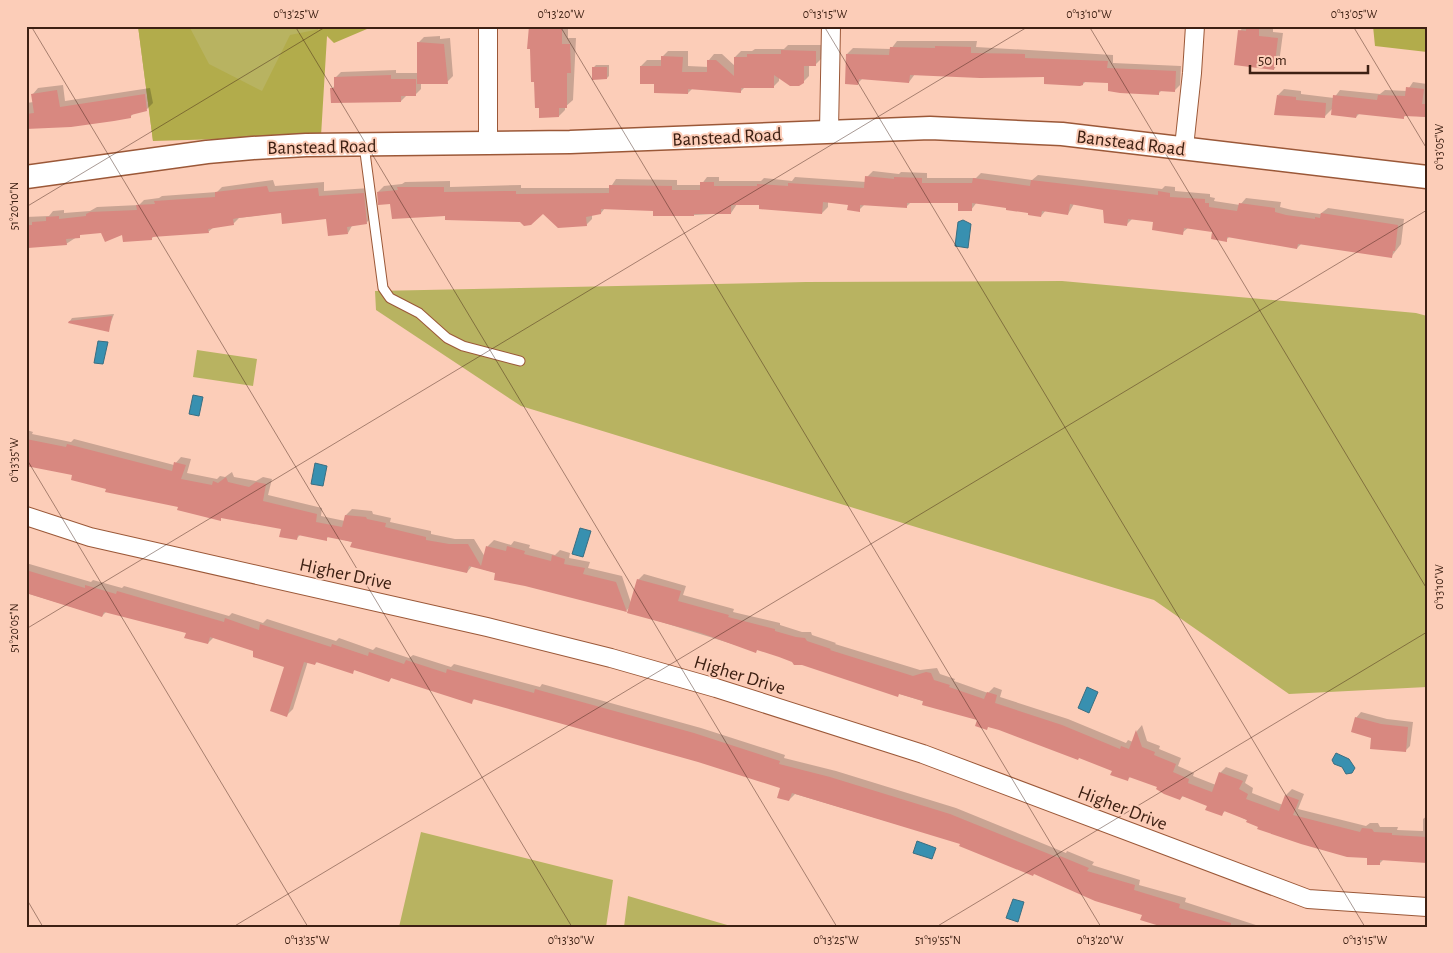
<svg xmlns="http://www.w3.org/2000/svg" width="1453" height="953" viewBox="0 0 1453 953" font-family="'Alegreya Sans',sans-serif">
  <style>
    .green { fill: #b8b361 }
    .forest { fill: #b2ac4b }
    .water { fill: #3890b0; stroke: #3a6e81 }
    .shadow { fill: #0003 }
    .building { fill: #d88880 }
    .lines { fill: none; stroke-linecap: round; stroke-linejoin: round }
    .service-casing { stroke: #9b5838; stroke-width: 11 }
    .minor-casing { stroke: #9b5838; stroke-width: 20 }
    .tertiary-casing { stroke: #9b5838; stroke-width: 25 }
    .service { stroke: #fff; stroke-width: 9 }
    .minor { stroke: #fff; stroke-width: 18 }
    .tertiary { stroke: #fff; stroke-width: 22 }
    .ticks { fill: none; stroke: #3d2013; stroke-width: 1; stroke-opacity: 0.45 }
    .labels { text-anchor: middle; stroke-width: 4; stroke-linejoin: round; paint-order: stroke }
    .street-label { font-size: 19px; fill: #3d2013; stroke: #fccdb8 }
    .neatline { fill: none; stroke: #3d2013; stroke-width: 2 }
    .ticks-label { font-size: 12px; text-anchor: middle; fill: #3d2013 }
  </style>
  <rect width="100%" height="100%" fill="#fccdb8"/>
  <path class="green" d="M138 26H319L304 86 153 141Z
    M1062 281 1416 313 1427 316V687L1289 694 1154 600 521 406 376 310 375 291 806 282Z
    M197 350 257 359 253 386 193 377Z
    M421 832 613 880 606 927H399Z
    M628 896 734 927H624Z"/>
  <path class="forest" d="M138 26H189L209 64 262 91 290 35 320 29 319 26H374L334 43 327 36 321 136 153 141Z
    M1373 26H1427V52L1375 46Z"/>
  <path class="water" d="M963 220 971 224 968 248 955 246 958 222Z
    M98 341 108 342 103 364 94 363Z
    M193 395 203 397 199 416 189 414Z
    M315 463 327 466 323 486 311 484Z
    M580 528 591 531 583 557 572 554Z
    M1087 687 1098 692 1089 713 1078 708Z
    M1336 753 1349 759 1355 768 1352 773 1346 774 1342 767 1334 764 1332 760Z
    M917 841 936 848 932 859 913 853Z
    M1013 899 1024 902 1018 922 1006 918Z"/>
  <path class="shadow" d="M531 26H568V38H576L573 100 565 107V110L559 116 531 48H528Z
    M1244 26H1273V32L1283 33 1279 63 1274 69 1240 31Z
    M440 36V39L450 38 453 76 447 82 421 83V89L415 95H407L401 101 332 89 335 85V78L341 72 396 70V73H418V43L424 37Z
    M897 41H977L976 47 1113 55V63L1181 66 1180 85 1174 91 1162 90 1158 94 1110 82 1086 81 1083 84 1046 76 915 74 909 82 863 78 858 83 847 54 853 48 891 49Z
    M788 45H821V59L815 65H809V76L803 82 779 77V81L773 87 746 86 740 92 693 88 688 93 655 82 641 66 647 60H662V57L668 51H688V66L709 67V60L714 54H722L735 66V57L741 51H752L755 49H784Z
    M596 65H609V76L607 78 593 68Z
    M1413 82 1427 84V117L1406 115 1403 118 1360 113 1356 117 1333 108 1324 117 1278 95 1284 89 1301 91V94L1334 98 1340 90 1380 94 1385 90 1407 91Z
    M63 85 65 101 150 88 153 103 147 109 134 113 130 117 26 128V103L34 102 33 94 38 88Z
    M873 171 899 174 901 172 927 173V178H976L981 173 1032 180 1038 175 1162 189 1165 186 1175 187V191L1210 194V197L1215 198 1214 201 1240 205 1246 198 1281 202 1280 207 1292 210 1320 214 1328 208 1404 219 1401 244 1391 257 1302 243 1297 248 1230 236 1226 240 1213 231 1189 227 1182 233 1154 221 1133 218 1126 225 1105 209 1074 204 1068 214 1046 210 1041 216 1008 207 977 202 971 210 959 202H911L906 207 865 204 859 210 849 203 828 201V207L822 213 760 204H737L731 213 694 215 654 209 605 208 601 213 592 214V219L586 225 543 212 520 221 446 215 392 203 378 192 384 186 402 184 405 182 450 181V187L521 185V188H610L616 179 677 180V185H701L707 177H719V181H761L764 178 792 181 795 177 866 182 867 177Z
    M273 180 275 186 324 182V191L370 188 372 217 366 223 353 224 348 233 327 217 282 212 239 218 233 224 214 227 208 232 155 236 152 238 102 232 83 233 66 244 26 241V217L49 216 53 211 64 210V213L90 211 97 207 139 205 144 200 159 198 162 196 217 192 222 187Z
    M114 314 108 330 70 321 72 318Z
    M26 420H29L27 430 33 432 32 434 71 442 74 439 174 465 181 457 191 459 187 473 217 479 220 476 225 477 232 472 234 477 256 481 263 477 272 479 268 495 322 508 321 516 345 521 346 515 352 509 372 511 373 514 391 518 390 522 431 531V534L455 539H474L485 557 488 546 494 540 511 545 514 541 530 545 529 548 555 555 560 550 570 553 569 558 590 562 588 568 622 576 631 603 638 580 644 574 686 586 683 595 734 609 733 612 780 623V625L802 632H811L812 635 836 643 835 644 920 670 937 668 940 674 955 679 954 681 988 693 994 687 1002 690 1000 697 1068 719 1126 743 1128 740 1133 742 1137 731 1142 725 1147 741 1160 746 1159 749 1181 758 1178 766 1194 773 1193 776 1216 785 1220 773 1226 767 1248 775 1245 783 1253 788 1252 793 1283 805 1286 795 1292 789 1304 794 1298 809 1366 826 1370 823H1378L1380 827H1398L1397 830 1423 831V819L1427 816V862L1384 859 1379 864 1369 856 1259 826 1226 810 1222 814 1208 805 1183 796 1180 799 1159 786 1131 776 1127 780 1113 770 979 719 758 649 755 651 629 612 630 607 626 611 472 566 467 572 329 536 326 539 301 534 296 539 282 528 222 517 220 519 179 506 108 489 26 456Z
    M26 563 91 582 93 580 122 588 124 586 229 616 232 613 263 623 267 619 336 641 339 638 373 650 376 647 409 658 413 655 451 667 454 664 540 687 542 684 701 728 785 755 784 758 836 771 956 808 1066 853 1067 851 1094 862 1092 865 1140 880 1139 885 1186 898 1185 902 1262 927H1168L1144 914 961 843 795 794 789 800 781 787 698 761 475 698 472 702 392 677 389 681 356 669 352 672 318 661 315 664 308 661 293 709 287 715 286 667 255 650 214 637 208 643 187 632 107 611 102 616 26 593Z
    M1361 712 1387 719 1413 722 1410 746 1405 751 1372 737 1356 718Z"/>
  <path class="building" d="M529 26H562V44H570L571 73H567V108H559V117L539 118V108H535L534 82H531L530 49H527Z
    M1246 26H1259V36L1278 38 1274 70 1234 65 1238 30 1246 31Z
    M417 42 444 44 448 84H417Z
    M935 46 971 47V53L1025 54V58L1108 61 1107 68 1176 71 1175 92 1159 91V95L1120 93 1108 91V83L1083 82V85L1080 86 1044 84V77L980 78 910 75 909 83 859 79 858 85 845 84 846 54 889 55 890 47 935 48Z
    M781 50 816 51V66H804V83L799 86H790L774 75V88H741V93L688 89V94L654 93V84H640V66H661V56L683 57 682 72H707V60H716L734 76V57H747V54H781Z
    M592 67H607V79L592 80Z
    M391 75V79H416V96H401V102L331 103 330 88H334V77Z
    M1406 87 1424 89 1422 104H1427V117L1404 116V119L1357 114 1356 118 1331 115 1333 95 1377 100 1378 95 1405 96Z
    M57 90 60 107 145 94 147 111 131 115V118L114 121 71 127 26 129V114L34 113 31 94Z
    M1277 95 1296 97V100L1326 103 1325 118 1274 115Z
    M865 176 894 179V177L922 178V183H972L973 178 1030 186 1031 180 1158 195V191L1170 193V197L1205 199V203H1209V207L1237 211 1239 203 1275 208V212L1286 215 1315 219V217L1320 218 1321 213 1398 225 1395 251H1393L1392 258 1298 244 1297 249 1227 237V242L1211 239 1212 232 1184 228 1183 235 1152 230 1153 222 1128 219 1127 226 1104 223 1103 210 1070 204 1068 215 1042 211 1041 217 1028 215V213L1006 210V208L972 203V211H958V203H907V208L860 205V212L847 210 848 205 823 202 822 214 759 209V205H731V214H694V216H653V211L601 209V214L586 217 587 226 558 228 543 214 531 225 524 226 520 222 445 220V216L392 219 390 204 378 205 377 192 398 190 397 187H444V192L505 191H516V194L609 193V185L672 186V190H700V182H714V186H757V184L788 186V183L864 188Z
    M267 186 269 192 318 188 319 196 364 193 367 224 347 227 348 234 328 236 326 219 282 224 281 213 238 218 233 219 234 225 208 229 209 233 152 237V240L123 242 122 235 105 242 101 233 80 235V238L66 239 67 245 28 248 26 225H32V222L46 221V217L59 216V219L86 216V214L90 212 137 210 136 205 155 204 154 201 215 197V192Z
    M112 316 109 332 68 323 69 321Z
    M26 439 66 447 67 444 172 471 174 462 186 465 181 479 212 485 213 481 218 483 226 477 228 482 249 487 256 482 266 484 263 501 317 514 316 522 342 527 345 515 366 517 367 519 386 523 385 527 426 537V540L449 544H468L481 566 486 546 506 551 507 546 525 551 524 554 551 561 552 555 565 559 564 564 585 568 583 574 616 582 627 612 525 586 494 580 495 573 469 566 467 573 350 547 352 542 327 537V541L298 535 297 540 279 537 281 529 221 518V521L177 510 178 507 105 492 106 489 71 480 72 475 26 466Z
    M26 570 85 588V585L116 594 117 591 224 622 225 618 259 630 260 624 331 647 332 644 368 656 369 652 404 664 406 660 446 673 447 669 534 693 535 689 694 733 780 761 779 764 830 777 950 814 1059 858 1060 856 1089 868 1087 871 1135 885 1134 890 1180 904 1179 908 1231 923V927H1163L1140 920 1142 915 1095 901 1034 874 1033 876 959 846 960 844 792 793 789 801 777 798 780 788 698 762 473 699 472 704 391 678 389 682 354 670 353 674 316 662 315 665 304 662 287 717 270 711 284 667 253 657V651L210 637 208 644 184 638 186 633 104 612 102 617 26 593Z
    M637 579 681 591 678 601 729 615 728 617 775 629V631L796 637 805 638 807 641 831 649 830 650 913 676 926 672 931 673 934 680 950 685 949 687 984 699 987 692 997 695 995 703 1062 725 1120 749 1121 746 1129 749 1136 730 1142 747 1155 752 1154 755 1176 764 1173 772 1189 779 1188 783 1212 792 1219 772 1243 781 1239 789 1248 794 1246 799 1279 811 1285 795 1299 800 1293 815 1360 832 1362 828 1372 829 1374 832 1392 833V835L1427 837V863L1380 860V865H1367V858L1347 857 1301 844 1257 829 1258 827 1246 822 1247 820 1224 811 1222 816 1205 810 1207 806 1182 796 1180 800 1164 794 1156 789 1157 787 1129 777 1128 781 1110 775 1112 771 1079 758 1078 760 999 730 988 727 987 730 975 726 977 720 922 705 923 701 899 694 898 697 802 665H794L792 662 779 657 757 650 756 653 701 633 627 613Z
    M1355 717 1381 724 1408 727 1406 752 1370 749 1371 738 1351 732Z"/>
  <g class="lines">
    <defs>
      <path id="service" d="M364 145 383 288 390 298 419 313 447 338 463 346 520 361"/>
      <path id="minor" d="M488 26V143
        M829 130 831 26
        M1184 147 1192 73 1195 26
        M26 516 90 537 487 627 611 658 716 688 923 754 1308 899 1427 907"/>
      <path id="tertiary" d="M26 177 207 152 253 148 306 145 570 142 930 128 1062 134 1427 177"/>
    </defs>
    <use href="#service" class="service-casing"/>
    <use href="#minor" class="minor-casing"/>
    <use href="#tertiary" class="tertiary-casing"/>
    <use href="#service" class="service"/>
    <use href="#minor" class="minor"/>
    <use href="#tertiary" class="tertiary"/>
  </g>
  <path class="ticks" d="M31 26 572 927M295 26 837 927M560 26 1101 927M824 26 1365 927M1089 26 1427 589M1353 26 1427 149M26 207 327 26M26 458 308 927M26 629 1029 26M26 898 43 927M233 927 1427 210M936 927 1427 632"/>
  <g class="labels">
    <g class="street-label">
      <text transform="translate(727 136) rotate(-3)" y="7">Banstead Road</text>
      <text transform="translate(1131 142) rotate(7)" y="7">Banstead Road</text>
      <text transform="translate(322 146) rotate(-1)" y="7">Banstead Road</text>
      <text transform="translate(346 573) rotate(12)" y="7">Higher Drive</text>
      <text transform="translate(740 674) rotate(17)" y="7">Higher Drive</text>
      <text transform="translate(1123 807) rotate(21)" y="7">Higher Drive</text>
    </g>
  </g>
  <rect width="1453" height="953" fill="none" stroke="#fccdb8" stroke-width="55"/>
  <path d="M1250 65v8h118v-8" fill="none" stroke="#3d2013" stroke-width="2.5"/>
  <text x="1258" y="65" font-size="15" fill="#3d2013" stroke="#fccdb8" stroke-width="4" paint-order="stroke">50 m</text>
  <rect x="28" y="28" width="1398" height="898" class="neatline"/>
  <g class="ticks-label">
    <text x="296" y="18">0°13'25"W</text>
    <text x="561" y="18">0°13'20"W</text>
    <text x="825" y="18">0°13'15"W</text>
    <text x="1089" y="18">0°13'10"W</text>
    <text x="1354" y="18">0°13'05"W</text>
    <text transform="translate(1439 147) rotate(-90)" y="4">0°13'05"W</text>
    <text transform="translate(14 206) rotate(-90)" y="4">51°20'10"N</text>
    <text transform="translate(14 460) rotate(-90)" y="4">0°13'35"W</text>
    <text transform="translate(1439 587) rotate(-90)" y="4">0°13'10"W</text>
    <text transform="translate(14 628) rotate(-90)" y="4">51°20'05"N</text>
    <text x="307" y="944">0°13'35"W</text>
    <text x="571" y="944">0°13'30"W</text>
    <text x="836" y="944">0°13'25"W</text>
    <text x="938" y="944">51°19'55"N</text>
    <text x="1100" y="944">0°13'20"W</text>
    <text x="1365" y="944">0°13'15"W</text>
  </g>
</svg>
